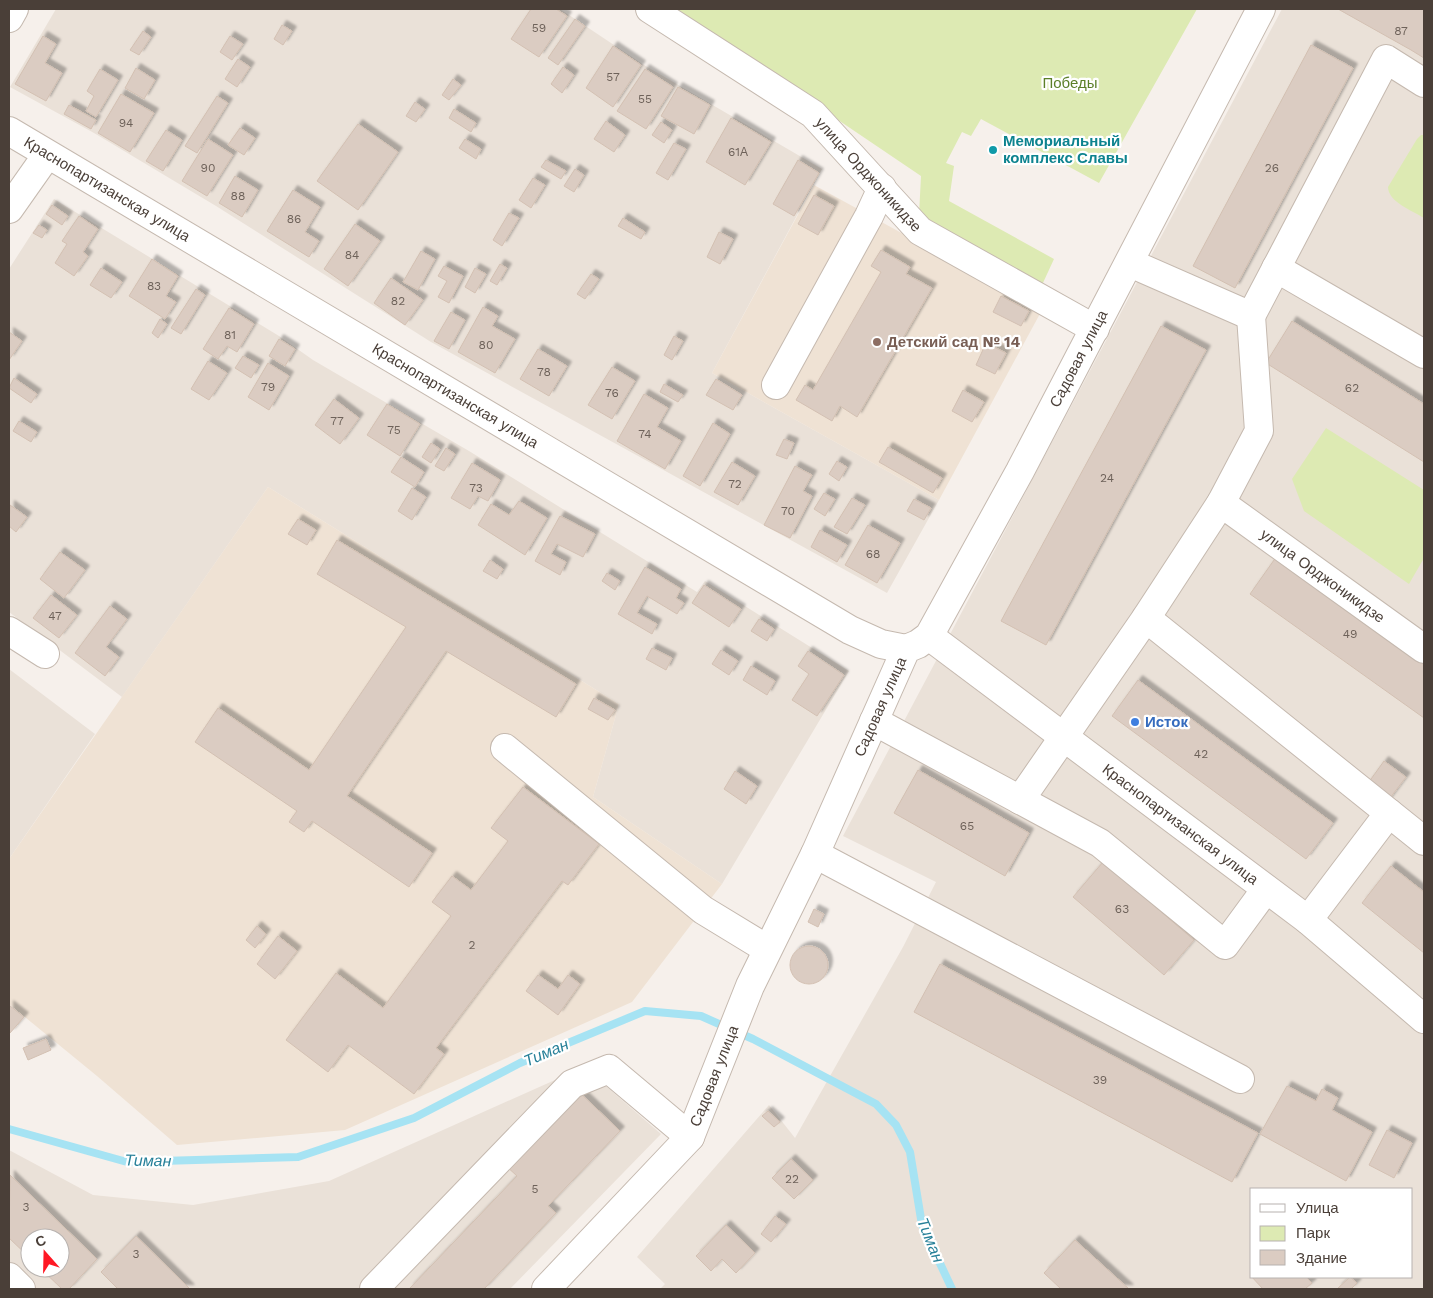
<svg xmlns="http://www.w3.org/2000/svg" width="1433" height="1298" viewBox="0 0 1433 1298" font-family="'Work Sans',sans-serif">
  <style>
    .residential { fill: #eae1d8; fill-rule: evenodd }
    .education { fill: #efe2d4 }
    .green { fill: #ddeab3 }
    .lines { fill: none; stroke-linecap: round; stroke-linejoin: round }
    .stream { stroke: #a6e3f3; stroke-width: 8 }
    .building { fill: #dbccc2; stroke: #d3c0b2; filter: url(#shadow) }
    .minor-casing { stroke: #c5b9af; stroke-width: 30 }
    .minor { stroke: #fff; stroke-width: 28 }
    .culture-dot { fill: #0f9aa8; stroke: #fff; stroke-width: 2 }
    .education-dot { fill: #8d6e63; stroke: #fff; stroke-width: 2 }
    .shop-dot { fill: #3f7fe0; stroke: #fff; stroke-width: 2 }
    .labels { text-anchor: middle; stroke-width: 4.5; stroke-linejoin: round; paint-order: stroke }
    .number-label { font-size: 12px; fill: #6e625a }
    .park-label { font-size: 15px; fill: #5b7f28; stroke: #fff }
    .culture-label { font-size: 15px; font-weight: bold; fill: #0d838f; stroke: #fff; text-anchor: start }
    .street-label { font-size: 15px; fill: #4a3f38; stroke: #fff }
    .education-label { font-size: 15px; font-weight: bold; fill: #785e54; stroke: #fff; text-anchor: start }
    .shop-label { font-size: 15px; font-weight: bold; fill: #366cbe; stroke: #fff; text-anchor: start }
    .water-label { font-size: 16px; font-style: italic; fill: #278099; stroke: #fff }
  </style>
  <defs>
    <filter id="shadow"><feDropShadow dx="4.5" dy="-4.5" stdDeviation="1" flood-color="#0004"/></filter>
  </defs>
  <rect width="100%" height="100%" fill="#f6f0eb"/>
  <path class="residential" d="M56 9H560L644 65 822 169 712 373 939 500 887 593 431 342 216 206 94 133 10 87Z
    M1282 9H1424V1289H660L665 1284 637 1257 769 1105 795 1138 903 947 936 882 843 836ZM1252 1189H1412V1277H1252Z
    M54 199 279 336 313 360 469 451 697 592 705 581 849 671 722 884 593 797 619 704 268 487 122 697 9 612V269Z
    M9 669 95 734 9 859Z
    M584 1067 661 1134 510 1289H9V1150L93 1195 193 1205 329 1181ZM30 1238H60V1268H30Z"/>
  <path class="education" d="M814 185 1042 310 939 500 712 373Z
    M268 487 619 704 593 797 722 884 632 1002 345 1130 177 1145 97 1076 9 1004V859Z"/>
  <path class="green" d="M674 9H1197L1099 183 981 119 971 136 962 132 946 163 954 166 949 201 1054 259 1042 285 919 215 921 176Z
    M1421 135H1424V218C1413 211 1388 202 1388 187L1417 139Z
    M1326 428 1424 490V558L1409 584 1304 511 1292 479Z"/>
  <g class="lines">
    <path class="stream" d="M9 1129 127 1162 298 1157 414 1118 520 1063 645 1011 701 1016 753 1039 876 1104 896 1125 910 1152 922 1225 952 1289"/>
  </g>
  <path class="building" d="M531 9H556L567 16 539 57 511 39Z
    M1338 9H1424V58L1411 50Z
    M575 19 585 26 558 65 548 58Z
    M282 25 292 31 283 45 274 39Z
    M143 31 151 37 139 55 130 50Z
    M43 36 56 44 45 63 62 73 46 101 15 84Z
    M230 36 243 44 232 60 220 52Z
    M1311 45 1353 68 1235 288 1193 266Z
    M613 46 641 65 613 107 586 88Z
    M238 59 250 67 237 87 225 79Z
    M563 67 574 75 562 93 551 84Z
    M136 68 155 80 144 99 125 88Z
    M100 69 118 80 96 117 86 111 94 96 87 91Z
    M645 69 673 87 646 129 617 111Z
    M453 79 461 85 449 100 442 95Z
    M678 87 710 105 694 134 661 116Z
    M121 94 154 113 130 152 98 133Z
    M217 96 228 103 197 153 185 146Z
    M415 102 425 109 416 122 406 116Z
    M69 105 96 120 91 129 64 114Z
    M454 109 476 123 471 132 449 118Z
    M731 118 771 142 745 185 706 162Z
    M606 121 625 135 614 152 594 139Z
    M661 122 672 130 664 143 652 135Z
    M358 124 398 152 358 210 317 181Z
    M240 128 255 138 244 155 228 145Z
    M166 130 182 140 163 171 146 161Z
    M208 139 233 155 207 196 182 181Z
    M465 139 481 149 476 159 459 148Z
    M674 143 686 149 668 180 656 173Z
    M546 160 566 171 561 179 541 167Z
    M798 160 819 173 794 216 773 204Z
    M575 169 584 175 574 192 564 186Z
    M235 176 258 190 242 217 219 203Z
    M533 178 545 185 531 208 519 200Z
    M293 190 320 207 305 232 319 241 309 257 267 231Z
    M814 195 834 206 818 235 798 224Z
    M52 205 68 216 62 225 46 214Z
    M509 213 519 218 502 246 493 240Z
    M79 216 98 229 83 252 88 256 74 276 55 263 67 244 62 241Z
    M623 218 645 232 641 239 618 226Z
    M355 224 380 241 348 286 324 269Z
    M39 225 47 230 42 238 33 233Z
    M719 232 733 239 720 264 707 257Z
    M881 250 910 267 906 274 932 288 857 417 840 406 832 421 796 400 805 385 813 390 881 272 871 266Z
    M421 251 435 259 418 290 403 282Z
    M152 259 178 276 166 296 176 302 165 319 129 296Z
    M500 264 507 268 497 285 490 281Z
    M444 266 463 276 449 303 438 297 447 281 438 276Z
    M101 268 122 282 111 298 90 285Z
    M475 268 486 274 475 293 465 287Z
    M591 274 599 279 585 299 577 294Z
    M391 278 423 300 405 325 374 303Z
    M196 289 205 295 181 334 171 328Z
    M1001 296 1029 311 1021 326 993 312Z
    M483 307 498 316 492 326 515 339 495 373 458 352Z
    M229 308 254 324 237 352 227 346 218 359 203 349Z
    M451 312 465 320 449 349 434 341Z
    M160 319 167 324 158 338 152 333Z
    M1292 321 1424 404V462L1266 363Z
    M1161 326 1206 350 1046 645 1001 621Z
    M9 332 22 341 9 360Z
    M674 336 683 341 672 360 664 355Z
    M279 339 295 349 285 366 269 356Z
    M986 343 1006 353 995 374 976 365Z
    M538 349 567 366 549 396 520 379Z
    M243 356 259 365 251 378 235 368Z
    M208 361 227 373 209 400 191 389Z
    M268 363 289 376 269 410 248 397Z
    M612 367 635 381 612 419 588 405Z
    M14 378 37 394 31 403 9 388Z
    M716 379 742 395 733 410 706 395Z
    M664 384 683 395 678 402 660 392Z
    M963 390 984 402 972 422 952 411Z
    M644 394 668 408 657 427 681 441 665 469 617 441Z
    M334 399 359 418 340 444 315 425Z
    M387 404 420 424 400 456 367 435Z
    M19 421 37 432 31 442 13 431Z
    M713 423 730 434 700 486 683 476Z
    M784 439 794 443 787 459 776 455Z
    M431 443 440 449 431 463 422 457Z
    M888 447 942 478 933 493 879 462Z
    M446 448 455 454 444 471 435 466Z
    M401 457 424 472 415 487 391 472Z
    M837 461 847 467 839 481 829 474Z
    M732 462 755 476 738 505 714 492Z
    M472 463 500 480 488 501 478 496 470 509 451 498Z
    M795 466 812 475 803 491 812 496 790 538 764 525Z
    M412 488 426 497 412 520 398 511Z
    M824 493 835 499 825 516 814 509Z
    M852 498 865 505 847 534 834 527Z
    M914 499 931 508 924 520 907 511Z
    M519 501 547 518 525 555 478 525 491 504 509 515Z
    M10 505 27 517 16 532 9 526Z
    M560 516 595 534 583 557 557 544 551 554 566 562 560 575 535 561Z
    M298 519 316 530 307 545 288 534Z
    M868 525 900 543 877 583 845 565Z
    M820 530 847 545 837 562 811 547Z
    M337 540 576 684 556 717 446 651 347 796 432 853 409 887 312 821 304 832 289 822 297 811 195 742 218 708 309 770 406 627 317 574Z
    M60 552 85 570 64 598 40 579Z
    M1279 553 1424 657V718L1250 594Z
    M490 560 503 569 497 579 483 571Z
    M645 567 681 589 676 598 684 603 677 614 647 596 637 613 657 624 652 634 618 614Z
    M607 573 620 581 615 590 602 581Z
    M704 585 741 609 729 627 692 603Z
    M51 595 77 615 59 638 33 618Z
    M110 606 127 619 106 647 119 657 105 676 75 653Z
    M759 619 774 629 767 641 751 631Z
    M652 648 672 658 666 670 646 659Z
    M721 650 738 661 729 675 712 664Z
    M808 651 844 675 817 716 792 700 809 674 798 666Z
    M751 666 775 681 767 695 743 680Z
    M1138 680 1333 823 1306 859 1112 716Z
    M594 698 615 710 608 720 588 709Z
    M1384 761 1406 777 1387 802 1366 786Z
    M918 770 1029 833 1005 876 894 813Z
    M735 771 757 786 746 804 724 789Z
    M523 787 599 844 568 885 562 881 436 1048 444 1054 414 1094 348 1045 328 1072 286 1040 336 973 383 1008 451 916 432 902 452 876 471 890 508 841 491 828Z
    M1103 862 1194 940 1164 975 1073 897Z
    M1391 866 1424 892V953L1362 903Z
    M814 909 824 914 818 927 808 922Z
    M257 926 266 934 255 948 246 940Z
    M278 936 297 951 275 979 257 964Z
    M790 965a19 19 0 1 1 38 0a19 19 0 1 1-38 0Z
    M940 964 1258 1133 1232 1182 914 1012Z
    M538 975 558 989 568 975 580 984 558 1015 526 991Z
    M9 1005 24 1017 10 1033 9 1032Z
    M46 1039 51 1050 28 1060 23 1048Z
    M1287 1086 1316 1101 1322 1089 1338 1098 1332 1110 1372 1132 1346 1181 1260 1134Z
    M577 1090 620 1131 548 1206 556 1213 484 1289H409L517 1176 505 1165Z
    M768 1111 780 1122 774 1127 762 1116Z
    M1387 1130 1412 1143 1394 1178 1369 1165Z
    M791 1159 813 1180 794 1199 772 1178Z
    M10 1175 97 1259 69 1289H62L40 1268H60V1238H30V1258L9 1238Z
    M775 1216 786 1224 771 1242 761 1234Z
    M726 1225 755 1253 736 1273 722 1259 711 1271 696 1256Z
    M136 1236 190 1289H118L101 1272Z
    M1075 1240 1129 1289H1061L1044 1273Z
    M1252 1273V1277H1306L1312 1283 1305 1289H1263L1250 1275Z
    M1350 1277 1357 1283 1351 1289H1337Z"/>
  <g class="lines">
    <defs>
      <g id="minor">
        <path id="s1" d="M650 9 813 114 920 231 1095 329"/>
        <path d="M9 18 14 9"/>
        <path id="s2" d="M9 131 850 630 881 644 906 649"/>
        <path d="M9 209 47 155"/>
        <path d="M1130 263 1251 316 1386 59 1424 83"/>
        <path d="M1276 268 1424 354"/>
        <path d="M776 385 869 216 882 188"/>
        <path id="s3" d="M1221 503 1424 649"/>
        <path d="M1146 618 1424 841"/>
        <path d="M9 631 45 654"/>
        <path id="s4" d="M929 636 1308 920 1424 1019"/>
        <path d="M874 721 1100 843 1225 945 1266 889"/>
        <path d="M505 748 703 910 767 949"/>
        <path d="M1020 800 1146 618 1221 503 1259 431 1251 316"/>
        <path d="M815 854 1240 1079"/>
        <path d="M1308 920 1389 813"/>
        <path d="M9 1277 21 1289"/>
        <path d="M374 1289 572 1084 609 1069 690 1137"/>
        <path id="s5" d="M546 1289 690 1137 750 986 815 854 906 649 918 644 929 636 1020 471 1261 9"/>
      </g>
    </defs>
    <use href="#minor" class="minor-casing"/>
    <use href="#minor" class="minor"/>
  </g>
  <circle class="culture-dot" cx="993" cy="150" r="5"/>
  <circle class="education-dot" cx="877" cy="342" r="5"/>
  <circle class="shop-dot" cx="1135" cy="722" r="5"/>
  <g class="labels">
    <g class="number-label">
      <text x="539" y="32">59</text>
      <text x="1401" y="35">87</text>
      <text x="613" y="81">57</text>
      <text x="645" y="103">55</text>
      <text x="126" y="127">94</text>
      <text x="738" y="156">61А</text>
      <text x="208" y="172">90</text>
      <text x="1272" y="172">26</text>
      <text x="238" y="200">88</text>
      <text x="294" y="223">86</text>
      <text x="352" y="259">84</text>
      <text x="154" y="290">83</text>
      <text x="398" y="305">82</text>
      <text x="230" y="339">81</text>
      <text x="486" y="349">80</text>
      <text x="544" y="376">78</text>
      <text x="268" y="391">79</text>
      <text x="1352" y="392">62</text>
      <text x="612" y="397">76</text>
      <text x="337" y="425">77</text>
      <text x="394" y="434">75</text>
      <text x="645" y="438">74</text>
      <text x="1107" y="482">24</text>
      <text x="735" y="488">72</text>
      <text x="476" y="492">73</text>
      <text x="788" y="515">70</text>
      <text x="873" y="558">68</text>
      <text x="55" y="620">47</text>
      <text x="1350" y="638">49</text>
      <text x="1201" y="758">42</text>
      <text x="967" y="830">65</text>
      <text x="1122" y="913">63</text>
      <text x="472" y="949">2</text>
      <text x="1100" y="1084">39</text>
      <text x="792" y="1183">22</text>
      <text x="535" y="1193">5</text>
      <text x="26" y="1211">3</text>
      <text x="136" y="1258">3</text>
    </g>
    <g class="park-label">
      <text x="1070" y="88">Победы</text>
    </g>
    <g class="culture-label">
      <text x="1003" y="146">Мемориальный<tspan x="1003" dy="17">комплекс Славы</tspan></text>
    </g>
    <g class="street-label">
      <text dy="5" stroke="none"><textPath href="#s1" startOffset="276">улица Орджоникидзе</textPath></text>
      <text dy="5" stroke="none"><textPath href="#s2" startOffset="114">Краснопартизанская улица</textPath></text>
      <text dy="5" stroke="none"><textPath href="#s5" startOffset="1085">Садовая улица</textPath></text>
      <text dy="5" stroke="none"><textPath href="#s2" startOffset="519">Краснопартизанская улица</textPath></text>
      <text dy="5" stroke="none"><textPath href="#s3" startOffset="125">улица Орджоникидзе</textPath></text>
      <text dy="5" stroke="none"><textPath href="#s5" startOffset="680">Садовая улица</textPath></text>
      <text dy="5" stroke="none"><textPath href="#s4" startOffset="314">Краснопартизанская улица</textPath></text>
      <text dy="5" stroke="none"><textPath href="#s5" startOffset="275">Садовая улица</textPath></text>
    </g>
    <g class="education-label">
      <text x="887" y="347">Детский сад № 14</text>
    </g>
    <g class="shop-label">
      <text x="1145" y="727">Исток</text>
    </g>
    <g class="water-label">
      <text transform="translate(546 1052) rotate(-23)" y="6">Тиман</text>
      <text transform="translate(148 1160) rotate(1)" y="6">Тиман</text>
      <text transform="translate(931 1240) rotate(68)" y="6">Тиман</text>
    </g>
  </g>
  <rect width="1433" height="1298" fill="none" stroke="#4a3f38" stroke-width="20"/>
  <rect x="1250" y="1188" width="162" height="90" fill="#ffffff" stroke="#b7b2af"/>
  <rect x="1260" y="1204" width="25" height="8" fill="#ffffff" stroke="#b7b2af"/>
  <text x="1296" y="1213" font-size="15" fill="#4a3f38">Улица</text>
  <rect x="1260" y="1226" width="25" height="15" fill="#ddeab3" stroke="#b7b2af"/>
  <text x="1296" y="1238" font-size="15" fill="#4a3f38">Парк</text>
  <rect x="1260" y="1250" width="25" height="15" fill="#dbccc2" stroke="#b7b2af"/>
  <text x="1296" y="1263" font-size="15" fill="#4a3f38">Здание</text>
  <g transform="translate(45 1253) rotate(340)"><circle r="24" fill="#ffffff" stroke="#b7b2af"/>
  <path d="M0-4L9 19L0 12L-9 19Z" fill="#ff1824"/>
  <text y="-8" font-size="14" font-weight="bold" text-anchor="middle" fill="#4a3f38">С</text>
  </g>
</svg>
